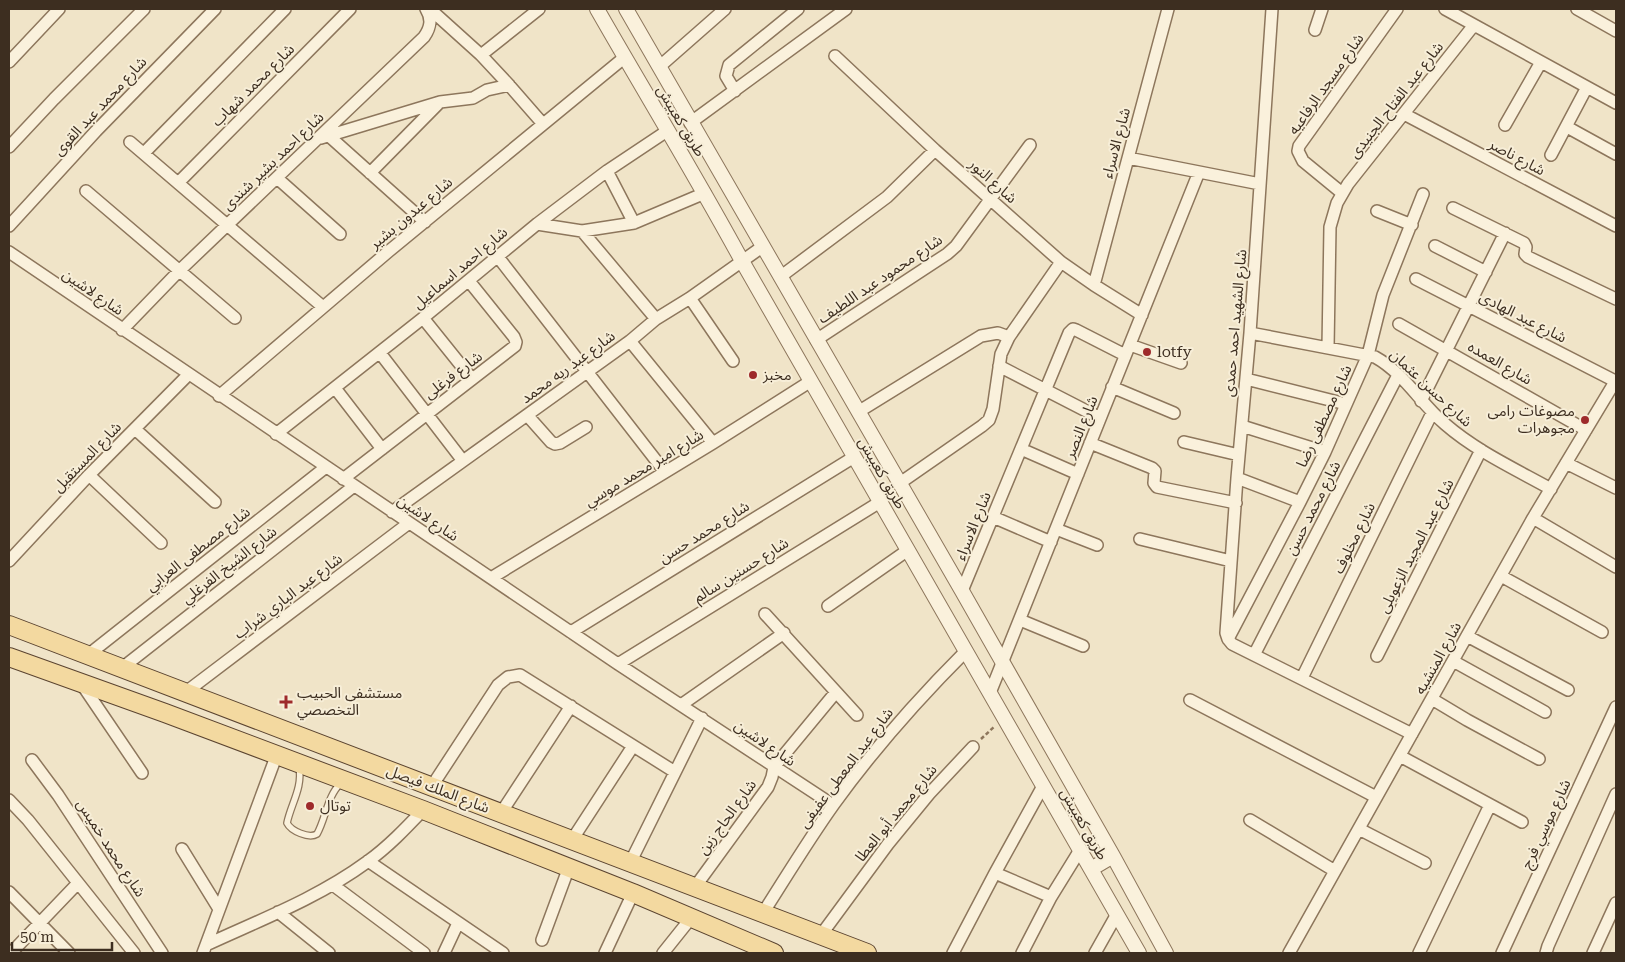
<svg xmlns="http://www.w3.org/2000/svg" width="1625" height="962" viewBox="0 0 1625 962" font-family="'Roboto Serif','Noto Sans Arabic',serif">
  <style>
    .lines { fill: none; stroke-linecap: round; stroke-linejoin: round }
    .service-casing { stroke: #8d765c; stroke-width: 8 }
    .minor-casing { stroke: #8d765c; stroke-width: 14 }
    .tertiary-casing { stroke: #8d765c; stroke-width: 16 }
    .primary-casing { stroke: #5b4430; stroke-width: 20 }
    .path { stroke: #8d765c; stroke-width: 2.5; stroke-dasharray: 4 2.5; stroke-linecap: butt }
    .service { stroke: #faf1dc; stroke-width: 5.5 }
    .minor { stroke: #faf1dc; stroke-width: 11 }
    .tertiary { stroke: #faf1dc; stroke-width: 14 }
    .primary { stroke: #f3d9a0; stroke-width: 18 }
    .poi-dot { fill: #9e2a2b; stroke: #f7eed8; stroke-width: 2 }
    .labels { text-anchor: middle; stroke-width: 4; stroke-linejoin: round; paint-order: stroke }
    .street-label { font-size: 15px; fill: #3d2e20; stroke: #f7eed8 }
    .poi-label { font-size: 15px; fill: #3d2e20; stroke: #f7eed8; text-anchor: start }
  </style>
  <rect width="100%" height="100%" fill="#f0e4c8"/>
  <g class="lines">
    <defs>
      <path id="service" d="M299 767C303 787 291 804 287 823 291 831 309 839 317 834 326 818 327 796 341 783"/>
      <path id="minor" d="M430 9 481 55 509 85 543 124
        M1445 9 1616 103
        M1577 9 1616 31
        M1315 30 1322 9
        M481 55 539 9
        M835 56 935 150 1061 262 1094 285 1142 315
        M9 62 59 9
        M659 67 725 9
        M735 91 726 76 729 65 798 9
        M1404 114 1616 226
        M690 123 846 9
        M1505 125 1541 62
        M1567 127 1616 154
        M329 136 425 222
        M321 138 440 102 473 98 487 90 509 85
        M130 142 323 307
        M9 147 54 99 144 9
        M144 153 285 9
        M1551 155 1587 87
        M1128 158 1260 184
        M607 171 634 223
        M370 173 438 104
        M277 178 340 234
        M178 183 350 9
        M86 191 235 318
        M1342 193 1303 161 1298 151 1299 146 1397 9
        M1453 208 1524 243 1526 247 1525 254 1528 257 1616 299
        M1377 211 1412 225
        M537 224 582 231 634 223 705 193
        M9 226 96 131 215 9
        M582 231 656 319
        M1435 246 1486 272
        M9 252 618 664 833 805
        M498 257 665 472
        M780 277 887 197 935 150
        M1416 279 1615 381
        M1094 285 1168 9
        M690 298 733 361
        M423 318 472 379
        M1399 324 1586 430
        M122 330 179 271 424 37C431 27 432 19 426 9
        M1250 333 1375 357C1404 373 1421 404 1445 424 1476 451 1515 469 1551 489
        M816 340 947 254 956 246 1030 145
        M630 341 713 443
        M1130 345 1181 363
        M1328 348 1330 227 1337 203 1348 184 1474 25
        M380 353 463 461
        M999 366 1100 418
        M1246 379 1346 404
        M1112 387 1174 413
        M335 388 382 449
        M219 396 389 251 625 57
        M1421 401 1505 233
        M858 412 981 336 998 333 1009 337
        M527 415 551 442 555 444 560 443 586 427
        M1242 426 1325 452
        M135 429 215 502
        M276 434 423 318 537 224 607 171 667 131
        M1184 442 1239 455
        M1090 443 1152 468 1155 471 1154 483 1157 487 1236 503
        M1021 449 1078 474
        M1566 463 1616 488
        M89 475 161 543
        M1237 478 1300 502
        M343 479 515 346 516 342 514 337 469 281
        M900 483 982 426 989 420 993 409 1001 354 1009 337 1061 262
        M392 512 630 341 656 319 690 298 762 247
        M993 517 1051 542
        M1533 518 1616 567
        M1056 529 1097 545
        M1140 539 1231 561
        M9 561 89 475 188 375
        M1501 576 1602 632
        M491 578 713 443 811 381
        M962 591 1069 333 1073 329 1076 330 1125 355
        M828 606 908 550
        M765 614 857 715
        M1020 620 1083 646
        M571 632 854 457
        M1467 636 1568 690
        M1228 639 1226 633 1237 478 1250 333 1272 9
        M1228 639 1300 502 1325 452 1368 355 1383 295 1423 194
        M1228 639 1232 644 1412 734
        M88 655 326 467
        M1254 655 1398 375
        M1377 656 1481 450
        M1453 661 1545 712
        M618 664 880 502
        M122 668 354 486
        M1302 678 1432 413
        M81 683 142 773
        M186 692 409 523
        M990 693 1199 172
        M1432 699 1467 720 1539 759
        M1190 700 1376 797
        M681 705 784 633
        M1400 756 1522 822
        M32 760 58 795 162 953
        M432 786 498 685 508 677 520 675 675 772
        M9 800 28 820 134 953
        M501 813 571 706
        M1250 820 1335 871
        M1359 829 1425 863
        M572 840 633 746
        M182 849 219 909
        M368 861 503 953
        M630 863 702 718
        M995 873 1051 897
        M333 885 424 953
        M695 887 768 787 772 777 774 767 836 692
        M9 892 69 953
        M278 912 329 953
        M763 913C786 877 809 839 834 804 873 750 918 699 966 651
        M821 935 888 844 929 794 973 747
        M542 940 569 867
        M206 945C260 920 318 898 367 862 388 847 406 828 423 810
        M11 953 78 883
        M203 953 277 754
        M444 953 458 923
        M605 953 633 893
        M663 953 691 918
        M953 953 995 873 1043 786
        M1022 953 1051 897 1080 850
        M1095 953 1117 914
        M1289 953 1533 518 1616 380
        M1419 953 1490 805
        M1502 953 1616 707
        M1546 953 1548 946 1616 794
        M1593 953 1616 903"/>
      <path id="tertiary" d="M597 9C645 93 696 176 742 261L1139 953
        M626 9 962 591 1113 856 1166 953
        M1091 869 1113 856"/>
      <path id="primary" d="M9 625 867 953
        M9 657 165 713 423 810 633 893 774 953"/>
    </defs>
    <use href="#service" class="service-casing"/>
    <use href="#minor" class="minor-casing"/>
    <use href="#tertiary" class="tertiary-casing"/>
    <use href="#primary" class="primary-casing"/>
    <path class="path" d="M981 739 995 726"/>
    <use href="#service" class="service"/>
    <use href="#minor" class="minor"/>
    <use href="#tertiary" class="tertiary"/>
    <use href="#primary" class="primary"/>
  </g>
  <g class="poi-dot">
    <circle cx="1147" cy="352" r="5"/>
    <circle cx="753" cy="375" r="5"/>
    <circle cx="1585" cy="420" r="5"/>
    <path d="M283.5 694.5h5v5h5v5h-5v5h-5v-5h-5v-5h5z"/>
    <circle cx="310" cy="806" r="5"/>
  </g>
  <g class="labels">
    <g class="street-label">
      <text transform="translate(1326 84) rotate(-55)" y="5">شارع مسجد الرفاعيه</text>
      <text transform="translate(253 85) rotate(-45)" y="5">شارع محمد شهاب</text>
      <text transform="translate(1396 100) rotate(-52)" y="5">شارع عبد الفتاح الجنيدى</text>
      <text transform="translate(100 106) rotate(-47)" y="5">شارع محمد عبد القوى</text>
      <text transform="translate(681 121) rotate(59)" y="5">طريق كعبيش</text>
      <text transform="translate(1116 143) rotate(-75)" y="5">شارع الاسراء</text>
      <text transform="translate(1517 157) rotate(28)" y="5">شارع ناصر</text>
      <text transform="translate(273 161) rotate(-44)" y="5">شارع احمد بشير شندى</text>
      <text transform="translate(993 181) rotate(42)" y="5">شارع النور</text>
      <text transform="translate(411 213) rotate(-40)" y="5">شارع عبدون بشير</text>
      <text transform="translate(460 268) rotate(-40)" y="5">شارع احمد اسماعيل</text>
      <text transform="translate(880 279) rotate(-34)" y="5">شارع محمود عبد اللطيف</text>
      <text transform="translate(93 292) rotate(34)" y="5">شارع لاشين</text>
      <text transform="translate(1523 317) rotate(27)" y="5">شارع عبد الهادى</text>
      <text transform="translate(1235 323) rotate(-85)" y="5">شارع الشهيد احمد حمدى</text>
      <text transform="translate(1500 363) rotate(30)" y="5">شارع العمده</text>
      <text transform="translate(568 367) rotate(-36)" y="5">شارع عبد ريه محمد</text>
      <text transform="translate(453 375) rotate(-37)" y="5">شارع فرغلى</text>
      <text transform="translate(1431 388) rotate(43)" y="5">شارع حسن عثمان</text>
      <text transform="translate(1324 416) rotate(-65)" y="5">شارع مصطفى رضا</text>
      <text transform="translate(1081 427) rotate(-68)" y="5">شارع النصر</text>
      <text transform="translate(87 457) rotate(-46)" y="5">شارع المستقبل</text>
      <text transform="translate(644 468) rotate(-31)" y="5">شارع امير محمد موسي</text>
      <text transform="translate(882 473) rotate(60)" y="5">طريق كعبيش</text>
      <text transform="translate(1313 508) rotate(-63)" y="5">شارع محمد حسن</text>
      <text transform="translate(428 518) rotate(34)" y="5">شارع لاشين</text>
      <text transform="translate(973 526) rotate(-68)" y="5">شارع الاسراء</text>
      <text transform="translate(704 532) rotate(-32)" y="5">شارع محمد حسن</text>
      <text transform="translate(1354 538) rotate(-64)" y="5">شارع مخلوف</text>
      <text transform="translate(1416 546) rotate(-63)" y="5">شارع عبد المجيد الزعويلى</text>
      <text transform="translate(198 549) rotate(-38)" y="5">شارع مصطفى العرابي</text>
      <text transform="translate(229 565) rotate(-38)" y="5">شارع الشيخ الفرغلي</text>
      <text transform="translate(741 570) rotate(-32)" y="5">شارع حسنين سالم</text>
      <text transform="translate(288 596) rotate(-37)" y="5">شارع عبد الباري شراب</text>
      <text transform="translate(1438 658) rotate(-61)" y="5">شارع المنشيه</text>
      <text transform="translate(765 743) rotate(34)" y="5">شارع لاشين</text>
      <text transform="translate(846 768) rotate(-53)" y="5">شارع عبد المعطى عفيفى</text>
      <text transform="translate(438 789) rotate(21)" y="5">شارع الملك فيصل</text>
      <text transform="translate(896 813) rotate(-51)" y="5">شارع محمد أبو العطا</text>
      <text transform="translate(727 817) rotate(-54)" y="5">شارع الحاج زين</text>
      <text transform="translate(1084 824) rotate(60)" y="5">طريق كعبيش</text>
      <text transform="translate(1546 824) rotate(-65)" y="5">شارع موسي فرج</text>
      <text transform="translate(111 848) rotate(57)" y="5">شارع محمد خميس</text>
    </g>
    <g class="poi-label">
      <text x="1157" y="357">lotfy</text>
      <text x="763" y="380">مخبز</text>
      <text x="1575" y="416" text-anchor="end">مصوغات رامى<tspan x="1575" dy="17">مجوهرات</tspan></text>
      <text x="297" y="698">مستشفى الحبيب<tspan x="297" dy="17">التخصصي</tspan></text>
      <text x="320" y="811">توتال</text>
    </g>
  </g>
  <rect width="1625" height="962" fill="none" stroke="#3d2e20" stroke-width="20"/>
  <path d="M12 942v8h100v-8" fill="none" stroke="#3d2e20" stroke-width="2.5"/>
  <text x="20" y="942" font-size="15" fill="#3d2e20" stroke="#f7eed8" stroke-width="4" paint-order="stroke">50 m</text>
</svg>
